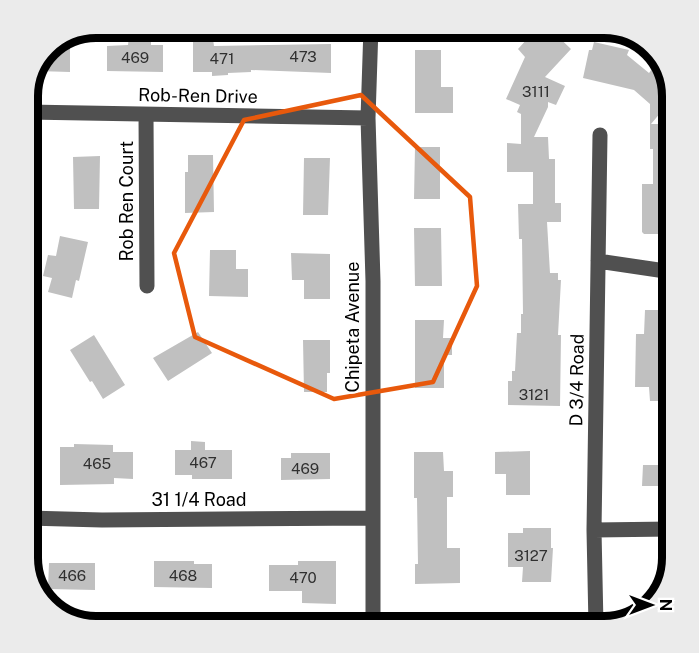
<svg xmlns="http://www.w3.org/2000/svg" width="699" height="653" viewBox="0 0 699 653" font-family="'Public Sans',sans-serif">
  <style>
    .building { fill: #c0c0c0 }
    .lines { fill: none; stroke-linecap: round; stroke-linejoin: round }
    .minor { stroke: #505050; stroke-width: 15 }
    .marked { fill: none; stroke: #e8590c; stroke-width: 4.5; stroke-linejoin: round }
    .labels { text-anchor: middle; stroke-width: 4.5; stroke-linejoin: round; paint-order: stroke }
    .number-label { font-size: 15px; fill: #303030 }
    .street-label { font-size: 18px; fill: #000; stroke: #fff }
    .rim { fill: none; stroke: #000; stroke-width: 8 }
  </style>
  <rect width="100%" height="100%" fill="#fff"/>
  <path class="building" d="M538 27H548L571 49 545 77 565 86 556 105 548 102V107L534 137H548L549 159H555V203H561V222H547L550 273H558V280H561L558 335H561L560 406 508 405V381H512V371H515L517 333H521V314H523L522 239H519L518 204H533V172H507V143L521 144V114L517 112 520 105 506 99 525 57 518 49Z
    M70 36V72L37 71 50 44Z
    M129 36 151 37V45H163V72L107 71V46L128 45Z
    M213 39 214 46 331 44V73L251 70V72L228 73V75L212 76V72H193V40Z
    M594 42 629 50 627 55 649 73 658 61 672 91V99L651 124H672L671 234H644L642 232V184H653V149H650V104L634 90 583 78 589 50H592Z
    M415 50H441V87H453V113H415Z
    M415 147H440V199H414Z
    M188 155H213L214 212 185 213V172H188Z
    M100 156 99 209H74L73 157Z
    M304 158H330L328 215H303Z
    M414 228H441L442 286H415Z
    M60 236 88 242 79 281 76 280 72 298 48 292 52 278 43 276 48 255 56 256Z
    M210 250H236V269H248V297L209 296Z
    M291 253 330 254V299H304V280H292Z
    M645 310H672V401H650L649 387H635L636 334H644Z
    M415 320H444L443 338H452V355H444V388H415Z
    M198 332 212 353 168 381 153 358Z
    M94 335 125 385 103 399 92 381 90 382 70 350Z
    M303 340H330V373H327V392H304Z
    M191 441 205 442V450H232V479H192V475H175V450H191Z
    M74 444 113 445V452H133V479L114 478V484L60 485V447H74Z
    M530 451V495H506V474H495V452Z
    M414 452H443L444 471H453V497H447V548H460V583L415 584V564H418L417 498H414Z
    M291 453H330V479L281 480V458H291Z
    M643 465H672V486H642Z
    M523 528H551V548H553L551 582H522L523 567H508V533H523Z
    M154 561H194V564H212V588L154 587Z
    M298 561H336V604L302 603V591H269V565H298Z
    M49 563H95V590L48 589Z"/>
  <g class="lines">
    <path class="minor" d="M371 27 368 118 373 281V626
      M27 112 368 118
      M146 115 147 286
      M598 261 672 272
      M27 518 102 520 372 518
      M594 530 672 529
      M596 626 594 530 600 135"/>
  </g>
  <path class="marked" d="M361 95 470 197 477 286 433 382 334 399 195 337 174 253 244 120Z"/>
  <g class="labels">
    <g class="number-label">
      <text x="303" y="62">473</text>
      <text x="135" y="63">469</text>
      <text x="222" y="64">471</text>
      <text x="536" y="97">3111</text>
      <text x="534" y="400">3121</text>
      <text x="203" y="468">467</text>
      <text x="97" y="469">465</text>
      <text x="305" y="474">469</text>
      <text x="531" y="561">3127</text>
      <text x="72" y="581">466</text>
      <text x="183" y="581">468</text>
      <text x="303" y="583">470</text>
    </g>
    <g class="street-label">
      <text transform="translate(198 96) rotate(1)" y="6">Rob-Ren Drive</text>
      <text transform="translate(127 201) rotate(-90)" y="6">Rob Ren Court</text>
      <text transform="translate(353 327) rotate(-90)" y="6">Chipeta Avenue</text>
      <text transform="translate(577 380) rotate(-89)" y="6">D 3/4 Road</text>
      <text x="199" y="506">31 1/4 Road</text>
    </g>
  </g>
  <path d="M0 0H699V653H0ZM96 38H604A58 58 0 0 1 662 96V558A58 58 0 0 1 604 616H96A58 58 0 0 1 38 558V96A58 58 0 0 1 96 38Z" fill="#ebebeb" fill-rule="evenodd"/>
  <path class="rim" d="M96 38H604A58 58 0 0 1 662 96V558A58 58 0 0 1 604 616H96A58 58 0 0 1 38 558V96A58 58 0 0 1 96 38Z"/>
  <g transform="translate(651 605) rotate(90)" stroke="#ffffff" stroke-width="4.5" paint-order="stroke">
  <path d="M0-4.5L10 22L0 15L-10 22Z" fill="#000000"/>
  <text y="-9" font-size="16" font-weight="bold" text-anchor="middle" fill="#000000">N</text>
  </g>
</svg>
